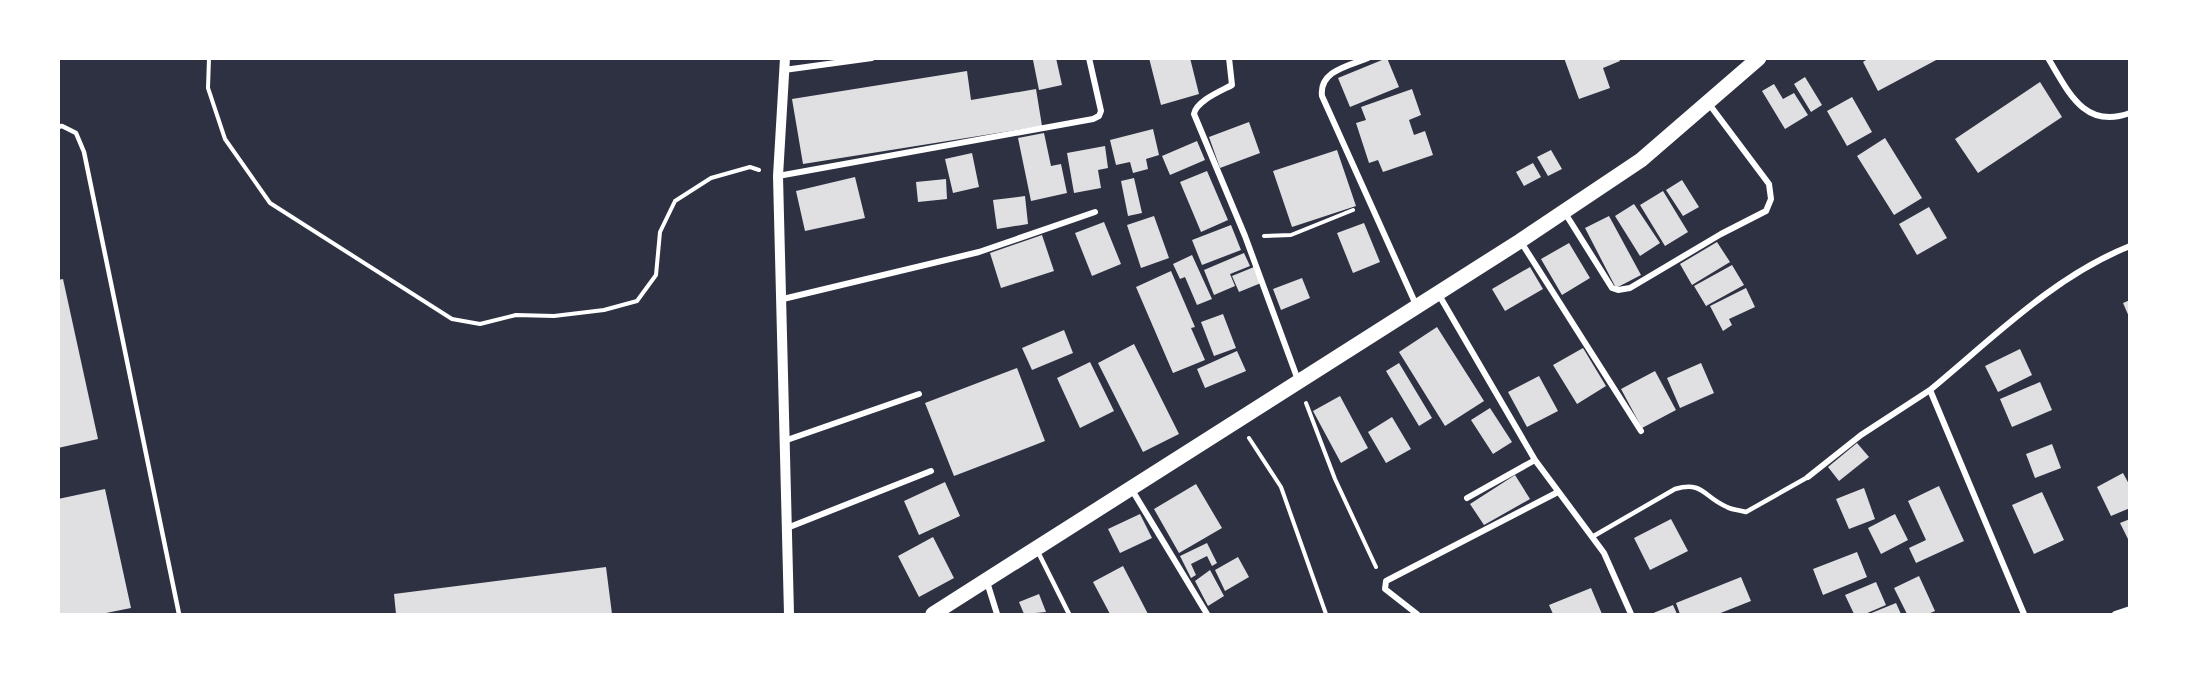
<svg xmlns="http://www.w3.org/2000/svg" width="2188" height="673" viewBox="0 0 2188 673" font-family="'Varela Round',sans-serif">
  <style>
    .building { fill: #e0e0e3 }
    .lines { fill: none; stroke-linecap: round; stroke-linejoin: round }
    .path { stroke: #fff; stroke-width: 4 }
    .service { stroke: #fff; stroke-width: 4.5 }
    .minor { stroke: #fff; stroke-width: 6 }
    .tertiary { stroke: #fff; stroke-width: 10 }
    .primary { stroke: #fff; stroke-width: 15 }
  </style>
  <rect width="100%" height="100%" fill="#2d3142"/>
  <path class="building" d="M1041 58H1056L1062 85 1039 90 1033 60Z
    M1149 58H1190L1199 94 1161 105Z
    M1387 58 1399 87 1350 107 1338 78Z
    M1564 58H1619L1620 61 1603 68 1610 88 1579 99Z
    M1869 58H1940L1878 91 1863 62Z
    M967 71 971 100 1036 89 1042 126 803 164 792 99Z
    M1805 77 1822 105 1811 112 1794 84Z
    M2040 82 2062 117 1978 173 1955 139Z
    M1774 84 1783 99 1794 93 1808 115 1785 129 1762 91Z
    M1412 89 1421 115 1409 120 1414 135 1425 131 1433 155 1383 172 1378 160 1369 163 1356 123 1366 120 1361 107Z
    M1852 97 1872 132 1847 146 1827 111Z
    M1249 122 1260 153 1220 168 1209 137Z
    M1153 129 1159 155 1146 159 1148 169 1133 173 1130 162 1116 165 1110 140Z
    M1044 133 1051 166 1061 164 1067 193 1031 201 1018 138Z
    M1885 138 1922 198 1894 215 1857 156Z
    M1197 141 1205 160 1170 175 1162 156Z
    M1105 146 1108 168 1098 170 1101 188 1074 193 1067 153Z
    M1337 150 1356 206 1292 227 1273 171Z
    M1551 150 1562 169 1548 176 1537 157Z
    M972 153 979 187 953 193 945 159Z
    M1533 163 1541 177 1524 186 1516 172Z
    M1207 171 1228 220 1201 232 1180 182Z
    M855 177 865 218 805 231 796 191Z
    M1134 178 1142 213 1128 216 1121 181Z
    M946 179 947 199 918 202 916 182Z
    M1682 180 1699 207 1683 216 1666 190Z
    M1663 191 1688 232 1665 246 1640 205Z
    M1025 196 1028 224 997 229 993 200Z
    M1634 204 1660 243 1640 256 1615 216Z
    M1929 207 1947 238 1917 255 1899 224Z
    M1154 216 1169 258 1141 268 1127 225Z
    M1609 216 1641 275 1616 288 1585 228Z
    M1104 222 1121 264 1092 276 1075 233Z
    M1364 223 1380 262 1353 273 1337 233Z
    M1231 225 1241 250 1202 265 1192 240Z
    M1042 235 1054 271 1001 288 990 253Z
    M1717 242 1730 262 1692 285 1680 264Z
    M1569 243 1590 278 1562 295 1541 259Z
    M1244 253 1250 266 1230 274 1235 286 1214 295 1204 270Z
    M1192 255 1212 299 1197 305 1185 277 1180 279 1173 264Z
    M1732 265 1744 285 1706 306 1694 286Z
    M1254 267 1261 283 1239 292 1232 276Z
    M1530 267 1543 289 1505 311 1492 289Z
    M1171 271 1195 327 1191 328 1205 360 1173 373 1136 287Z
    M1302 278 1310 298 1281 310 1273 289Z
    M63 279 98 439 58 448V280Z
    M1746 288 1755 307 1729 319 1732 325 1723 331 1710 306Z
    M2130 300V319L2123 303Z
    M1223 314 1236 348 1214 356 1201 322Z
    M1437 327 1484 401 1445 426 1399 352Z
    M1064 330 1073 353 1032 370 1022 348Z
    M1134 344 1179 434 1143 452 1098 363Z
    M1583 348 1606 386 1577 404 1553 365Z
    M2020 349 2032 375 1998 392 1985 366Z
    M1237 351 1246 371 1205 388 1197 369Z
    M1090 362 1114 411 1080 428 1057 378Z
    M1399 363 1432 418 1419 426 1386 371Z
    M1701 363 1714 393 1680 408 1667 378Z
    M1017 368 1045 441 954 476 925 403Z
    M1655 371 1676 410 1642 428 1621 389Z
    M1539 376 1558 411 1527 427 1508 392Z
    M2040 382 2052 410 2012 427 2000 399Z
    M1340 396 1368 448 1341 463 1313 411Z
    M1490 408 1512 442 1493 454 1471 420Z
    M1392 417 1411 449 1386 463 1368 432Z
    M1857 443 1869 457 1839 481 1828 467Z
    M2052 444 2061 468 2035 478 2026 454Z
    M2123 473 2130 486V508L2111 516 2097 487Z
    M1515 475 1530 499 1484 525 1470 504Z
    M945 482 960 516 919 535 904 501Z
    M1196 484 1222 528 1179 553 1154 509Z
    M1939 486 1964 541 1916 563 1909 548 1926 540 1908 501Z
    M1864 488 1875 519 1849 529 1836 499Z
    M105 489 131 608 101 614H58V499Z
    M2042 492 2064 540 2034 554 2012 505Z
    M1140 514 1152 538 1120 553 1108 529Z
    M1895 514 1908 540 1881 554 1868 528Z
    M1671 519 1688 551 1650 570 1634 538Z
    M2130 519V543L2120 523Z
    M933 537 954 578 919 597 898 556Z
    M1207 543 1217 563 1212 566 1207 556 1191 564 1196 575 1191 578 1180 556Z
    M1857 552 1867 577 1823 595 1813 569Z
    M1238 557 1249 577 1225 591 1215 570Z
    M1123 566 1148 614H1110L1093 582Z
    M606 567 612 614H396L394 594Z
    M1210 570 1224 596 1208 606 1195 581Z
    M1919 576 1935 611 1928 614H1907L1894 588Z
    M1741 577 1751 601 1718 614H1680L1676 603Z
    M1876 582 1886 605 1865 614H1854L1845 595Z
    M1591 588 1602 614H1553L1549 605Z
    M1039 594 1046 612 1024 614 1019 602Z
    M1896 603 1901 614H1869Z
    M1673 605 1677 614H1651Z"/>
  <g class="lines">
    <path class="path" d="M209 58 208 88 225 139 270 203 452 319 480 324 516 315 554 316 604 310 637 301 656 275 660 232 675 201 711 178 750 167 759 170
      M1264 236 1291 235 1353 210
      M1306 403 1335 479 1376 567
      M1249 438 1281 487 1326 614"/>
    <path class="service" d="M58 127 62 126 76 133 84 152 179 614
      M1592 537 1675 489C1704 481 1703 497 1727 507 1732 510 1740 510 1746 512L1808 477
      M1038 552 1069 614"/>
    <path class="minor" d="M1229 58 1232 85C1221 91 1196 101 1194 114L1245 236 1298 380
      M1368 58C1348 66 1319 71 1322 96L1417 307
      M2048 58C2068 91 2084 130 2130 113
      M784 70 872 58
      M778 176 1093 119 1099 116 1101 111 1089 58
      M1565 213 1612 288 1618 290 1630 288 1721 234 1766 211 1771 199 1769 184 1709 104
      M1521 242 1641 431
      M1439 295 1535 460 1604 553 1631 614
      M783 299 979 252 1095 212
      M784 441 919 394
      M1808 477 1861 435 1930 390
      M1132 490 1207 614
      M1467 498 1535 460
      M787 528 931 471
      M987 582 997 614
      M1417 614 1385 589 1386 581 1558 492
      M2024 614 1930 390C1992 339 2054 276 2130 246
      M2115 614 2130 609"/>
    <path class="tertiary" d="M785 58 778 176 789 614"/>
    <path class="primary" d="M933 614 1520 241 1641 160 1759 58"/>
  </g>
  <rect width="2188" height="673" fill="none" stroke="#ffffff" stroke-width="120"/>
</svg>
